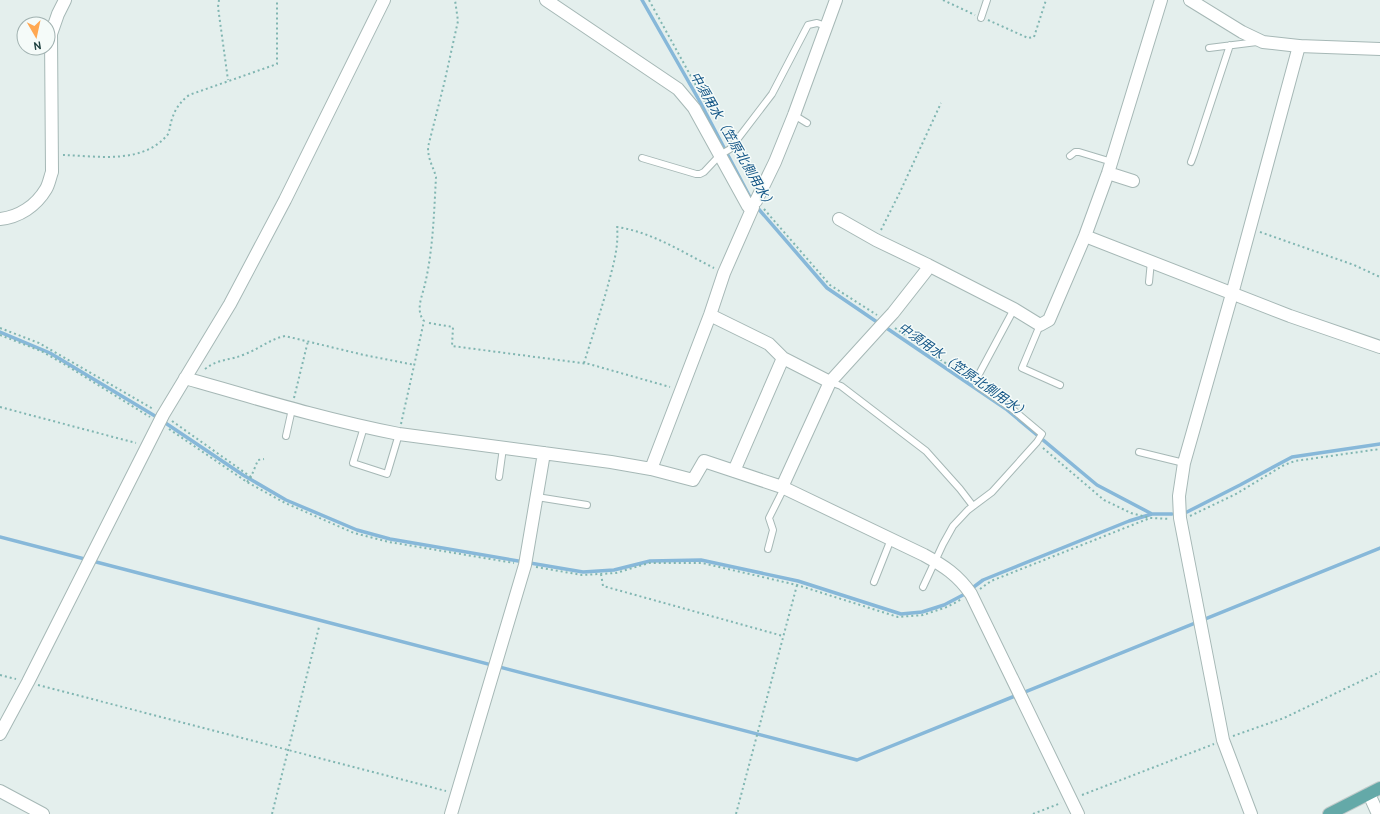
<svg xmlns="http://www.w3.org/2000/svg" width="1380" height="814" viewBox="0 0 1380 814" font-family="Overpass,'Noto Sans JP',sans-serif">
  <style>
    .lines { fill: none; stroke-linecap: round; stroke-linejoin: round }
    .stream { stroke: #87b8d9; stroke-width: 3.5 }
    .service-casing { stroke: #a6b8b6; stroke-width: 8 }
    .minor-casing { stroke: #a6b8b6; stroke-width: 14 }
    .tertiary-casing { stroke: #a6b8b6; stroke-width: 14 }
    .primary-casing { stroke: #c1caca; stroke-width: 14 }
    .path { stroke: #81b6b2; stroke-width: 2; stroke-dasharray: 2 3; stroke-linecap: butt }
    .service { stroke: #fff; stroke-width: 6 }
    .minor { stroke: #fff; stroke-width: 12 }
    .tertiary { stroke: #fff; stroke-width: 12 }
    .primary { stroke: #64a9a8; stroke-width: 12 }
    .labels { text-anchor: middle; stroke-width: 3; stroke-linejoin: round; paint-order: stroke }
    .water-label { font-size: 13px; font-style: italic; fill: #145686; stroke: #f5fbf9 }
  </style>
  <rect width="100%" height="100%" fill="#e4efed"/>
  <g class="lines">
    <path class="stream" d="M642 0 699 100 752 201
      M756 206 827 288 877 322
      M885 327 1006 409 1097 485 1152 514H1172
      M0 332 50 353 155 416 243 475 286 500 357 530 390 539 583 572 614 570 650 561 701 560 798 581 901 614 922 612 944 605 963 595 983 580 1129 521 1152 514
      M1187 512 1240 485 1292 457 1380 444
      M0 537 857 760 1380 548"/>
    <defs>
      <path id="service" d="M981 18 987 0
        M1209 48 1257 42
        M794 115 807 123
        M1070 156 1075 152H1079L1112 162
        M642 158 696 174H700L704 172 720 155 730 149 772 94 808 25 817 23 826 26
        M1191 162 1194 154 1230 45
        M1149 282 1151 261
        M1040 325 1022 368 1060 385
        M830 382 841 386 926 451 960 489 973 506
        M364 427 353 463 387 474 399 434
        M286 436 292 409
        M1139 452 1184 463
        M499 477 503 448
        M537 497 587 505
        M768 549 773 530 769 518 784 488
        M874 582 891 539
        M923 587 943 544 953 526 968 510 992 492 1037 442 1042 434 1011 408 977 385 978 376 1014 309"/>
      <path id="minor" d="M546 0 678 89 694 108 748 206 751 210
        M1108 173 1133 181
        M756 201 775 162 794 115 836 0
        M0 219C19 217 36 206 46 189 49 184 50 177 52 172L51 34 58 14 65 0
        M839 219 876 240 928 265
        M1085 236 1290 316 1380 347
        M710 315 769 344 783 358 830 382
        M185 378C255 398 326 420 399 434L611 462 651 469 693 480 704 461 782 487 924 555C944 566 958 575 971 594L1078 814
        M651 469 710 315 724 273 753 207
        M734 471 783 358
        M782 487 830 382 880 327 893 313 926 271 928 265 1014 309 1040 325 1049 320 1085 236 1108 173 1161 0
        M0 734 28 682 163 415 230 304 285 200 384 0
        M1369 794 1378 814
        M451 814 525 565 544 453
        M1251 814 1223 740 1180 518 1179 496 1184 463 1232 294 1299 46"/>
      <path id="tertiary" d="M1190 0 1242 32 1263 42 1299 46 1380 49
        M0 791 43 814"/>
      <path id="primary" d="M1329 814 1380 788"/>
    </defs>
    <use href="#service" class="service-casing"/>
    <use href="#minor" class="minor-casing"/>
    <use href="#tertiary" class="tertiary-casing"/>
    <use href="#primary" class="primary-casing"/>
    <path class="path" d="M219 0 218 7 228 80
      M649 0 710 111
      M943 0 975 15
      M988 20 1028 38 1034 37 1046 0
      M63 155C99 156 144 165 169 133 171 117 176 105 189 95L277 64V0
      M764 209 830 285 877 315
      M881 230 900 192 941 103
      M1260 232 1354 265 1380 277
      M429 323 453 327 452 346 589 364 670 387
      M0 328 39 343 153 409
      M895 328 970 380
      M0 335 41 351 64 364 150 417
      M584 363C592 337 601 311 608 285 613 266 619 247 617 227 652 232 682 252 714 268
      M205 369C219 358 230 361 245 354 259 349 270 339 285 336L364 355 415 365
      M294 398 308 341
      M0 407 136 443
      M172 421 251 477
      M401 424 424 321C416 311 421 299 424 288 433 253 434 213 436 177 433 166 428 160 428 147L444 84 458 21 455 0
      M169 429 247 482 285 503 354 533 389 542 514 563
      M1043 448 1104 500 1131 513 1150 518 1170 519
      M247 482 251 477 258 460 264 459
      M1190 516 1236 494 1284 465 1295 461 1380 449
      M536 567 582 575 616 573 649 563H702L797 585 898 617 923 615 947 607 962 599
      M601 574 603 586 783 636
      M980 589 991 581 1150 518
      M0 675 16 679
      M38 685 446 791
      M1233 736 1284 718 1380 672
      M1082 795 1214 744
      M272 814 319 627
      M736 814 797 585
      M1033 814 1061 803"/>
    <use href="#service" class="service"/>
    <use href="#minor" class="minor"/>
    <use href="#tertiary" class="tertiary"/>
    <use href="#primary" class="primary"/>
  </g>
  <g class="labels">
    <g class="water-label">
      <text transform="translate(733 140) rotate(60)" y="5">中須用水（笠原北側用水）</text>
      <text transform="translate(964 370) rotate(35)" y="5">中須用水（笠原北側用水）</text>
    </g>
  </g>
  <g transform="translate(36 36) rotate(171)"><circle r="19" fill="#f5fbf9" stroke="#a0b1b0"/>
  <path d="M0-3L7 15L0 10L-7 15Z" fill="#ffa852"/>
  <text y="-6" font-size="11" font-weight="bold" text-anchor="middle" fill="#214342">N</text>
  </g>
</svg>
